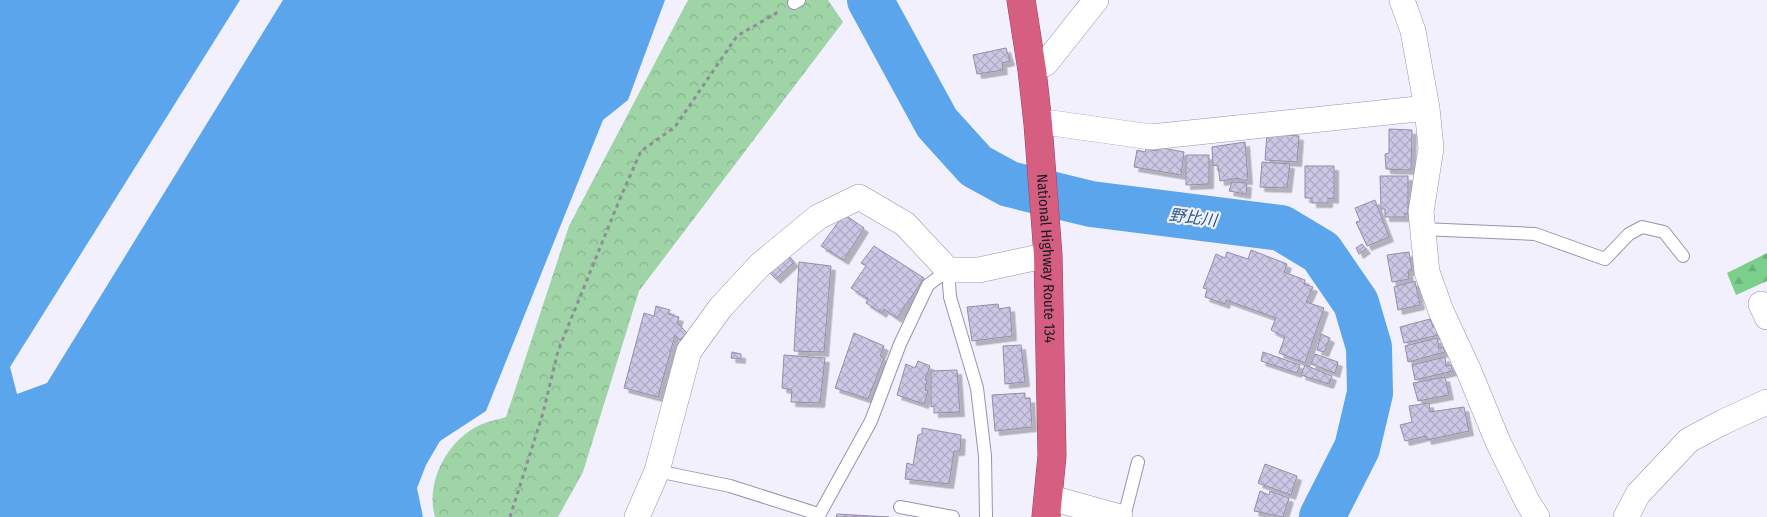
<svg xmlns="http://www.w3.org/2000/svg" width="1767" height="517" viewBox="0 0 1767 517" font-family="'Fira Sans Condensed','Noto Sans JP',sans-serif">
  <style>
    .forest { fill: url(#forest-firs) }
    .park { fill: url(#park-crowns) }
    .water { fill: #5aa5ec }
    .pier { fill: #f3f0fd }
    .lines { fill: none; stroke-linecap: round; stroke-linejoin: round }
    .river { stroke: #5aa5ec; stroke-width: 46 }
    .building { fill: url(#building-cross-hatch); stroke: #938da9; filter: url(#shadow) }
    .lane-casing { stroke: #9892af; stroke-width: 14 }
    .street-casing { stroke: #9892af; stroke-width: 26 }
    .highway-casing { stroke: #954660; stroke-width: 29 }
    .path { stroke: #8f8c98; stroke-width: 3; stroke-dasharray: 4 4; stroke-linecap: butt }
    .lane { stroke: #fff; stroke-width: 12 }
    .street { stroke: #fff; stroke-width: 25 }
    .highway { stroke: #d65f81; stroke-width: 28 }
    .labels { text-anchor: middle; stroke-width: 4.5; stroke-linejoin: round; paint-order: stroke }
    .street-label { font-size: 15px; fill: #1b1924; stroke: #f3f0fd }
    .water-label { font-size: 16px; font-style: italic; fill: #235786; stroke: #f3f0fd }
  </style>
  <defs>
    <pattern id="forest-firs" width="22" height="20" patternUnits="userSpaceOnUse" patternTransform="scale(1.25)"><rect width="22" height="20" fill="#7ad08a"/><path d="M5 1l3.5 6h-7zM16 11l3.5 6h-7z" fill="#69b277"/></pattern>
    <pattern id="park-crowns" width="20" height="18" patternUnits="userSpaceOnUse" patternTransform="scale(1.25)"><rect width="20" height="18" fill="#9fd4a7"/><path d="M2 6a3 3 0 1 1 6 0M12 15a3 3 0 1 1 6 0" fill="none" stroke="#88b590"/></pattern>
    <pattern id="building-cross-hatch" width="8" height="8" patternUnits="userSpaceOnUse" patternTransform="scale(1.25)"><rect width="8" height="8" fill="#cdc7e5"/><path d="M0 0l8 8M0 8l8-8" fill="none" stroke="#afaac4"/></pattern>
    <filter id="shadow"><feDropShadow dx="4.5" dy="4.5" stdDeviation="0" flood-color="#0004"/></filter>
  </defs>
  <rect width="100%" height="100%" fill="#f3f0fd"/>
  <path class="forest" d="M1767 253V281L1736 295 1727 273Z"/>
  <path class="park" d="M688 0H828L843 22 639 291 583 472 558 517H435C425 483 447 440 480 425 488 421 497 420 506 417L569 226Z"/>
  <path class="water" d="M0 0H665L628 100 603 120 486 411 440 441 426 465 417 488 423 517H0Z"/>
  <path class="pier" d="M240 0H283L47 383 17 394 10 367Z"/>
  <g class="lines">
    <path class="river" d="M870 0 937 123 976 166 1009 184 1091 204 1281 228 1321 252 1356 303 1369 347 1370 393 1357 448 1322 517"/>
  </g>
  <path class="building" d="M1006 48 1010 61 1002 63 1003 70 977 74 973 55Z
    M1389 129 1412 130 1411 170 1386 169 1385 154 1389 153Z
    M1267 133 1299 136 1297 162 1265 160Z
    M1245 142 1248 180H1239V178L1220 181 1218 165 1213 166 1212 147Z
    M1157 147 1184 152 1181 175 1134 167 1137 150 1145 152 1146 149 1157 151Z
    M1186 155H1209V184L1186 185Z
    M1262 162 1290 164 1287 188 1260 187Z
    M1305 166H1334V199L1328 198V203H1312V198H1305Z
    M1380 176H1408V214L1405 213V217H1385V209H1381Z
    M1232 182 1247 183 1246 194 1229 191Z
    M1375 200 1389 237 1367 246 1356 222 1360 221 1355 208Z
    M844 214 864 228 844 260 821 246Z
    M1362 244 1366 249 1359 254 1356 248Z
    M874 246 924 278 897 318 884 309 882 313 866 303 868 299 851 288 866 266 861 263Z
    M1251 250 1287 264 1284 272 1305 280 1304 284 1313 287 1306 302 1324 308 1305 363 1279 353 1285 337 1271 330 1276 318 1226 300 1225 304 1205 297 1207 289 1203 288 1216 254 1225 258 1227 252 1248 259Z
    M1409 252 1412 270 1408 271 1409 279 1392 282 1387 255Z
    M786 253 794 262 776 279 769 272Z
    M799 262 831 266 824 352 794 351Z
    M1415 281 1420 305 1398 310 1394 287Z
    M998 304 999 309 1010 307 1012 336 972 341 967 307Z
    M656 306 670 310 668 314 679 317 677 323 687 333 680 340 675 335 658 397 624 388 644 313 654 316Z
    M1430 319 1433 327 1436 326 1439 335 1404 343 1400 327Z
    M854 333 884 346 880 356 884 358 868 399 835 388Z
    M1321 334 1330 338 1324 352 1317 350Z
    M1437 338 1439 348 1443 347 1445 352 1408 362 1405 346Z
    M1021 345 1025 382 1005 384 1003 346Z
    M732 352 741 354V359L731 358Z
    M1263 352 1300 365 1297 373 1261 361Z
    M1315 354 1338 362 1335 373 1311 364Z
    M784 355 825 358 820 403 791 402 792 390 782 388Z
    M1445 357 1446 366 1451 365 1453 371 1415 380 1412 365Z
    M918 361 930 366 925 380H927L925 390 928 391 924 404 897 395 906 364 915 368Z
    M1305 365 1332 376 1329 384 1301 375Z
    M957 370 960 412 934 413V406L931 407V371Z
    M1445 377 1449 395 1418 401 1413 383Z
    M1025 393V399L1030 398 1032 427 995 431 992 395Z
    M1429 403 1430 412 1464 407 1469 431 1427 440 1426 436 1405 441 1400 425 1412 422 1409 406Z
    M922 428 961 435 960 451H954L949 484 905 479 907 463 913 465 918 435 922 434Z
    M1265 464 1297 476 1291 495 1258 483Z
    M1260 491 1269 495 1270 491 1289 498 1283 517 1254 511Z
    M837 514 889 517H836Z"/>
  <g class="lines">
    <defs>
      <path id="lane" d="M794 3 799 0
        M1422 229 1535 234 1605 259 1629 234 1642 227 1664 232 1683 256
        M948 270 950 297 977 388 985 456 986 517
        M657 471 730 486 818 514
        M900 507 953 517
        M818 517 871 421 900 344 928 285 948 270
        M1124 517 1138 462"/>
      <path id="street" d="M1402 0 1413 31 1427 108 1431 148 1421 212 1427 272 1441 311 1468 369 1498 442 1528 503 1537 517
        M1032 70 1046 63 1096 0
        M1038 124 1052 123 1151 137 1427 108
        M1761 304 1767 317
        M1048 497 1120 517
        M637 517 657 471 689 351 721 307 760 265 818 217 859 197 905 224 948 270H979L1048 255
        M1626 517 1638 494 1689 440 1723 422 1767 402"/>
      <g id="highway">
        <path id="s1" d="M1021 0 1032 70 1038 124 1048 255 1052 456 1046 517"/>
      </g>
    </defs>
    <use href="#lane" class="lane-casing"/>
    <use href="#street" class="street-casing"/>
    <use href="#highway" class="highway-casing"/>
    <path class="path" d="M510 517 543 413 558 351 619 201 641 151 675 127 737 36 778 12"/>
    <use href="#lane" class="lane"/>
    <use href="#street" class="street"/>
    <use href="#highway" class="highway"/>
  </g>
  <g class="labels">
    <g class="street-label">
      <text dy="5" stroke="none"><textPath href="#s1" startOffset="260">National Highway Route 134</textPath></text>
    </g>
    <g class="water-label">
      <text transform="translate(1193 217) rotate(7)" y="6">野比川</text>
    </g>
  </g>
</svg>
